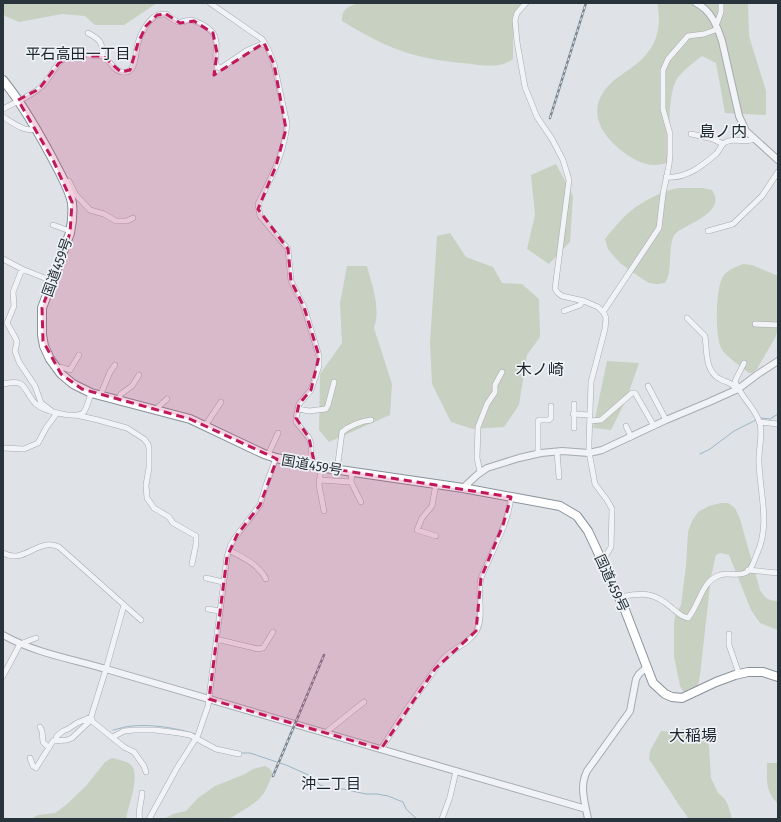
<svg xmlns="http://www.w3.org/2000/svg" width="781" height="822" viewBox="0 0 781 822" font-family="'Fira Sans Condensed','Noto Sans JP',sans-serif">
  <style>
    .green { fill: #c7d0c1 }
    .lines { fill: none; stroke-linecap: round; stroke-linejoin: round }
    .stream { stroke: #9db5c4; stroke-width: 1 }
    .minor-casing { stroke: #a5abb0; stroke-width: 6 }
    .tertiary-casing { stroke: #a5abb0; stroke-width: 8 }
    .trunk-casing { stroke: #87929c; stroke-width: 10 }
    .minor { stroke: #f1f3f6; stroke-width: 5 }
    .tertiary { stroke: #f1f3f6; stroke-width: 6 }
    .trunk { stroke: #fff; stroke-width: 8 }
    .rail-casing { stroke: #7a858f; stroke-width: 2.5 }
    .rail { stroke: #eef2f5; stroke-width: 1; stroke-dasharray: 3; stroke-linecap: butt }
    .marked { fill: #c2185b; fill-opacity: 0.2; stroke: #c2185b; stroke-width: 3; stroke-dasharray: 8 5; stroke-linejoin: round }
    .labels { text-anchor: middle; stroke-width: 3.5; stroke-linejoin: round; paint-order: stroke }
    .street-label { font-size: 14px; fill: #29333c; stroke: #eef2f5 }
    .neighbourhood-label { font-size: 15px; fill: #1b242d; stroke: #eef2f5 }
    .quarter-label { font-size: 16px; fill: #1b242d; stroke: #eef2f5 }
  </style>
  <rect width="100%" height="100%" fill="#dfe3e7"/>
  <path class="green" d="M3 3H157L124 25H95L85 16 62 14 19 22 5 16 3 13Z
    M358 3H522L513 37V59C501 68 486 66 472 64 451 62 431 60 411 54 387 47 363 34 342 21 342 8 348 7 358 3Z
    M657 3H748L749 36 766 91V115L725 113 716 63 702 56C694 62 685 69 678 77 666 95 670 139 671 161 659 167 648 166 636 160 607 144 580 113 611 83 623 72 638 66 648 52 659 39 661 19 657 3Z
    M556 164 573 196 570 242 549 264 527 249 535 215 531 175Z
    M679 188H702L712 190C728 213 684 224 675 234 669 242 671 261 669 271 669 275 667 279 665 283L657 284 649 283 638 276 620 263 612 254 608 249 605 239C611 231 618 223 625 216 637 204 663 190 679 188Z
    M450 233 466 257 493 267 502 283 522 284 539 299 540 337 527 355 519 405 504 427 473 429 451 422 432 384 430 343 437 236Z
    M743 264 752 265 778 276V327L776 336 757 369 752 373H749C742 367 725 356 721 348 715 335 715 286 724 275 729 269 736 267 743 264Z
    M347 266H367C372 285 381 309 374 328L392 384 390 415 329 442 319 430 320 374 342 343 340 303Z
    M607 361 639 363 626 400 611 430 593 428Z
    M721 503H728L735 508 740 519 760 590C765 598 768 601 778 601V630L760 623 751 610 729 555 720 553 716 555 711 577 700 675 698 685 694 691 687 693 683 691 680 686 674 656V624L675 616 681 605 686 566 688 532 692 521 698 512 709 506Z
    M689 726 702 731 705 736 709 746 711 778 718 793 724 798 728 805 732 819H689L681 808 649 759 650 751 661 731 677 732Z
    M112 758C119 760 128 761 132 766 140 778 128 806 126 819H31L38 815 55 813 66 805 86 786 105 762Z
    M767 763H778V804C765 791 767 781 767 763Z
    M265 766 270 769 272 772V775L269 783 264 793 258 800 250 806 229 819H164L173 814 186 811 198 798 215 786 245 774 253 769Z"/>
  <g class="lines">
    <path class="stream" d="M761 418 770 419 778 414
      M700 454 710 449 734 431 756 420
      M113 730C119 729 126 726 132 726 151 724 177 728 195 734
      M242 753H250L286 765 313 777 320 785 329 788 343 789 366 794H377L388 796 403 802 406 809 417 819"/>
    <defs>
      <path id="minor" d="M210 3 262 39 268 49 274 64 287 124C284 154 271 178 258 204L260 216 288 249 291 281 304 307 319 356V366L311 390 299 404 296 418V422L309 438 311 444V455L314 466
        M526 3 517 13 515 20 517 42 525 87 537 117 552 139 563 160 569 180 555 289 558 293 562 296 584 301 598 307 604 313 606 318 605 329 591 382 589 442V452L595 484 607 500 612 509 611 547 602 562
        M716 26 721 12V3
        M88 33C101 40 102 42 103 56
        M3 109C15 102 30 97 41 87 49 80 52 71 59 63 67 52 91 55 103 56 110 60 113 71 122 72 137 75 135 52 138 43 140 35 147 22 154 17 157 14 162 14 166 14 170 17 174 21 179 22 182 23 185 21 188 20 195 19 208 27 213 33 220 43 213 57 217 67L221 68 246 51 264 43
        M3 117C12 122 25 133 36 129
        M691 134 713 139 723 144
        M666 177C686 179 702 166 716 154 720 150 721 144 726 142 735 137 745 144 754 139
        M64 182 69 181 76 195 90 210 104 214 116 221H127L133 218
        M53 225 70 231
        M708 231 733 224 762 196 778 172
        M3 259 22 269 52 281
        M22 269 13 292 14 306 7 323 16 339 17 342 15 351 19 362 35 386 41 403 53 412
        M564 311 580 305 583 301
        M603 312 659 228 663 194 669 165 670 155V134L663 109V70L668 59 688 36 704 34 718 29
        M687 318 705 336C707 351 705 372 720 379 727 383 732 382 736 389
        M755 324 778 325
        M57 369 61 367 70 370 79 355
        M3 384C9 383 16 381 21 384 27 389 30 399 36 404 43 411 75 419 83 413 87 409 89 399 91 393
        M648 386 666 420
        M100 396 110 372 115 365
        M118 400 121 394 132 386 139 375
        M574 404V428
        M156 409 167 399
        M298 409 309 411 326 409 328 405 334 382
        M573 414 590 415
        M76 415 98 420 127 428 144 439 148 444 149 449V468L146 485 147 498 154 508 169 517 173 523 196 536V544L192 564
        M590 421 601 420 632 393H635L654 426
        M759 422 778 424
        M205 426 221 402
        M626 426 631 437
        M3 448 24 449 38 443 46 428 57 413
        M557 452 559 477
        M538 453V421L539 420H549L551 418V406
        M268 455 278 433
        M321 467 319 485 324 511
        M337 470 342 432C349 426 361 421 371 420
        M352 472 351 482 361 502
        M480 472 477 458 478 427 487 404 495 392V385L502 372
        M319 480 351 482
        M436 536 417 530 422 518 432 506 436 484
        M229 550C244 558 258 564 266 579
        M3 553C25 565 37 537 59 547L141 620
        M748 570 778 573
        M206 578 223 582
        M619 597C643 593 653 591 672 608 677 612 681 617 688 618 700 604 701 581 720 575 728 572 739 577 747 572 752 569 754 561 756 556 771 525 760 495 759 463 758 450 763 437 760 424 756 408 740 397 735 381L744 363
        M124 605 106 669 91 717 93 722 124 747 134 752 144 766 146 772
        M208 609 219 611
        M729 634V645L739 674
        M216 639 258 649 263 648 273 632
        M3 676 20 644 36 638
        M40 727 42 731 43 742 49 748
        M326 733 330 729 364 702
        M113 737 124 731 135 730H155L179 733 190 735 216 749 239 754
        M55 741 57 736 63 731 68 729 77 723 91 717
        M381 749C395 727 408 706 424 685 431 676 436 666 444 658 454 648 471 642 477 630 484 615 477 594 481 578 491 552 508 525 511 497
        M30 758 33 766 36 768 53 741 67 740 72 738 91 720
        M140 819C137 813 142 801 142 793
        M149 819 177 768 198 735 208 706 227 557 231 544 237 535 260 505 266 485 276 458
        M442 819 450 797 456 771"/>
      <path id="tertiary" d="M696 3C711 10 717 26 722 41L739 116 746 131 778 160
        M463 488 477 475 487 468 519 458 541 453 562 451 589 453 602 450 666 420 709 402 738 389 758 374 778 361
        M3 635C35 653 72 659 106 669L586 809
        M588 819C585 802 579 787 587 771L630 711 636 679 639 674 647 667"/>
      <path id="trunk" d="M3 80C25 107 43 140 59 171 64 181 70 192 72 203 73 213 72 223 70 233L42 308V335L44 346 50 359 61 374 73 384 91 393 190 419 264 454 276 458 326 468 463 488 560 506 577 516 588 531 625 610 653 683 665 694 672 697 682 698 716 682 735 675 748 672H763L778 677"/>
    </defs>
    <use href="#minor" class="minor-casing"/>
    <use href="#tertiary" class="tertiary-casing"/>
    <use href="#trunk" class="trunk-casing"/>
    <use href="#minor" class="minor"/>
    <use href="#tertiary" class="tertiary"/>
    <use href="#trunk" class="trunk"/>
    <defs>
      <path id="rail" d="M550 118 586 3
        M273 776 324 655"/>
    </defs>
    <use href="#rail" class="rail-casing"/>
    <use href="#rail" class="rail"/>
  </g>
  <path class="marked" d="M166 14 180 23 194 21 213 33 217 53 214 75 264 43 274 64 286 129 276 166 258 209 288 249 291 281 304 307 319 356 311 390 299 404 296 418 309 438 315 466 511 497 503 525 481 578 476 631 435 669 381 749 209 699 227 557 237 535 260 505 277 459 190 419 82 389 61 374 43 341 42 308 70 233 72 202 53 160 18 100 39 89 59 63 69 56H103L121 72 130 70 138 43 146 26 157 15Z"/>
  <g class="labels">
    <g class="street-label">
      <text transform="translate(57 267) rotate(-70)" y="5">国道459号</text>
      <text transform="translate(312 465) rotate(10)" y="5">国道459号</text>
      <text transform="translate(612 583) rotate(65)" y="5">国道459号</text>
    </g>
    <g class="neighbourhood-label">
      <text x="78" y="59">平石高田一丁目</text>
      <text x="331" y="789">沖二丁目</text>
    </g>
    <g class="quarter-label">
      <text x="723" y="137">島ノ内</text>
      <text x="540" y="375">木ノ崎</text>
      <text x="693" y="741">大稲場</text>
    </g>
  </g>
  <rect width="781" height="822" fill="none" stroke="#29333c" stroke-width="8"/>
</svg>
